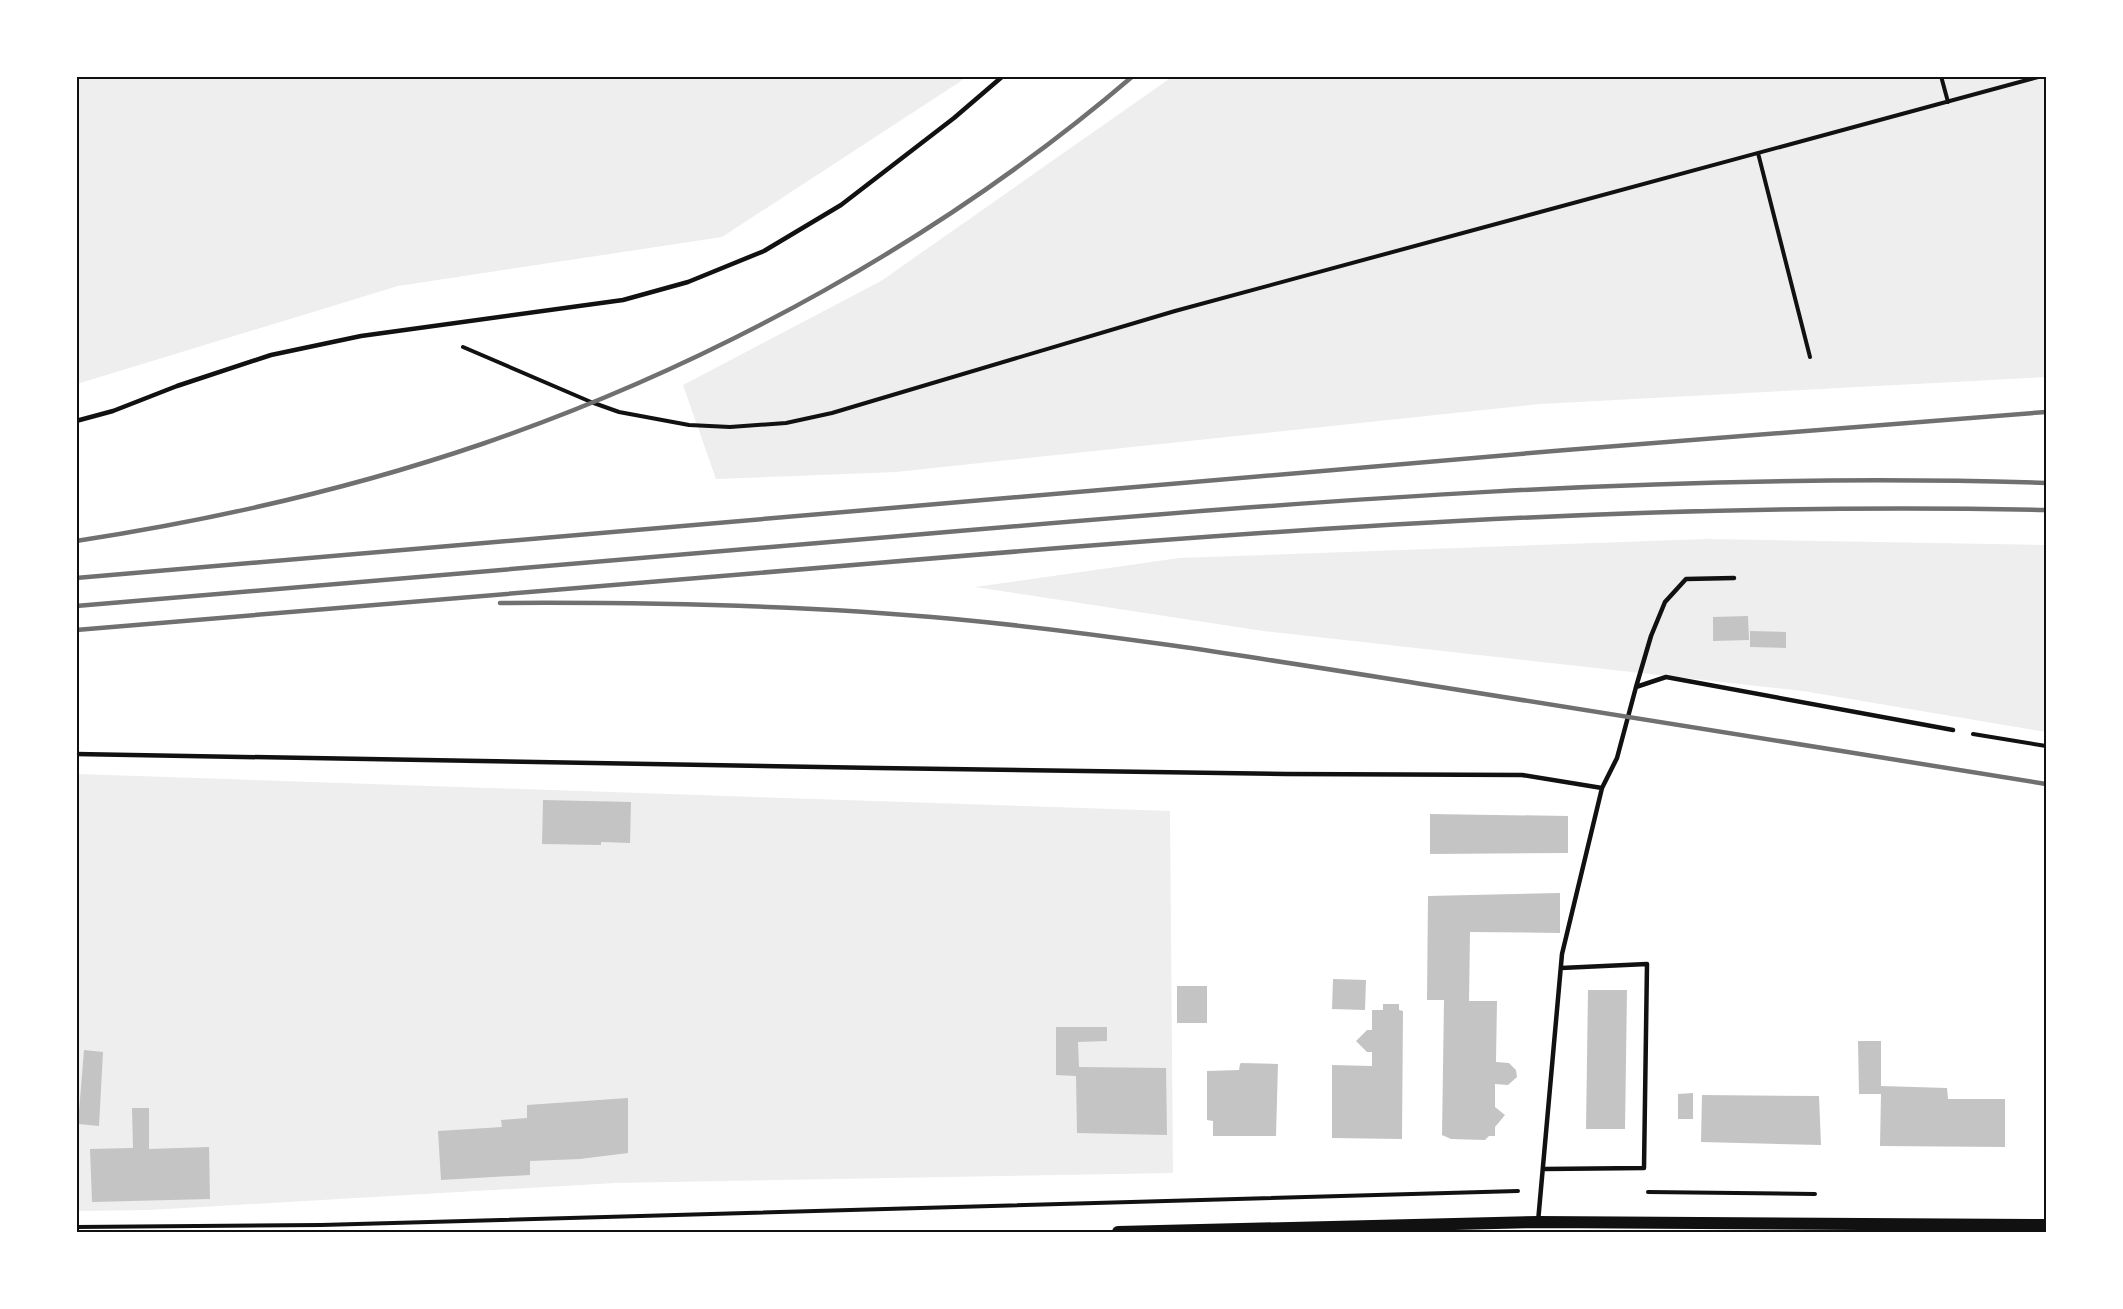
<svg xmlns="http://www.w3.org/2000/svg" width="2123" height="1309" viewBox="0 0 2123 1309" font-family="Overpass,sans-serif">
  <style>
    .green { fill: #eee }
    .building { fill: #c4c4c4 }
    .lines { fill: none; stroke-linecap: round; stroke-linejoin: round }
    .path { stroke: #111; stroke-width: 4 }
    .service { stroke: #111; stroke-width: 4.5 }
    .secondary { stroke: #111; stroke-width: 12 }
    .rail { stroke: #707070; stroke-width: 4.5 }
    .neatline { fill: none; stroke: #111; stroke-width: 2 }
  </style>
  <rect width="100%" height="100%" fill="#fff"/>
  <path class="green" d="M77 76H966V77L958 83 722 237 398 286 77 384Z
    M1172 77H2046V377L1540 404 896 472 716 479 683 385 881 281Z
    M1706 539 2046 545V732L1803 691 1263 631 975 587 1179 558Z
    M77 774 1170 811 1173 1173 615 1183 150 1210 77 1211Z"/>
  <path class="building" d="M1748 616 1749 640 1713 641V617Z
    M1750 631 1786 632V648L1750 647Z
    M543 800 631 802 630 843 601 842V845L542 844Z
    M1430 814 1568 816V853L1430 854Z
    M1560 893V933L1470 932 1469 1001H1497L1496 1062 1509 1063 1516 1070 1517 1077 1508 1085 1495 1084V1107L1505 1115 1495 1127V1136H1489L1485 1140 1451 1139 1442 1135 1444 1000H1427L1428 896Z
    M1333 979 1366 980 1365 1010 1332 1009Z
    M1177 986H1207V1023H1177Z
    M1588 990H1627L1625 1129H1586Z
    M1383 1004H1399V1010L1403 1011 1402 1139 1332 1138V1065L1372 1066V1052H1367L1356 1041 1367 1030H1372V1010H1383Z
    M1056 1027H1107V1041L1078 1042 1079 1067 1166 1068 1167 1135 1077 1133 1076 1076 1056 1075Z
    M1858 1041H1881V1086L1947 1088 1948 1099H2005V1147L1880 1146 1881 1094H1859Z
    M84 1050 103 1052 99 1126 78 1124Z
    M1241 1063 1278 1064 1276 1136H1213V1121L1207 1120V1071L1239 1070 1240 1064Z
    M1693 1093V1119H1678V1094Z
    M1702 1095 1819 1096 1821 1145 1701 1142Z
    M628 1098V1153L580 1159 530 1161V1175L441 1180 438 1131 502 1127 501 1120 527 1118V1105Z
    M132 1108H149V1149L209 1147 210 1199 92 1202 90 1149 133 1148Z"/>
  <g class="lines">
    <path class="path" d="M1941 76 1948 102
      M1758 153 1810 357
      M463 347 591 402 619 412 689 425 730 427 786 423 832 413 1175 311 2042 76
      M1973 734 2046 746
      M1648 1192 1815 1194
      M76 1227 321 1225 1518 1191"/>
    <path class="service" d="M76 421 113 411 177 386 271 355 361 336 623 300 688 282 764 251 841 205 954 118 1003 76
      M1636 687 1651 636 1665 602 1686 579 1734 578
      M76 754 878 768 1286 774 1522 775 1602 788
      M1544 1169 1644 1168 1647 964 1561 968
      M1538 1222 1562 954 1602 788 1617 758 1636 687 1666 677 1953 730"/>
    <path class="secondary" d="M1118 1232 1538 1222 2046 1225"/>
    <path class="rail" d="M76 541C213 520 350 489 482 444 715 364 945 237 1133 76
      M76 578 1566 450 2046 412
      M500 603C652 602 803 605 954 619 1113 634 1270 660 1428 685 1634 717 1840 751 2046 784
      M76 606C367 581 657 557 947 532 1312 501 1679 471 2046 483
      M76 630C344 609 611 586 877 563 1267 530 1656 501 2046 510"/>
  </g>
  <rect width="2123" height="1309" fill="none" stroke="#ffffff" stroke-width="156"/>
  <rect x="78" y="78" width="1967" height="1153" class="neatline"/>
</svg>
